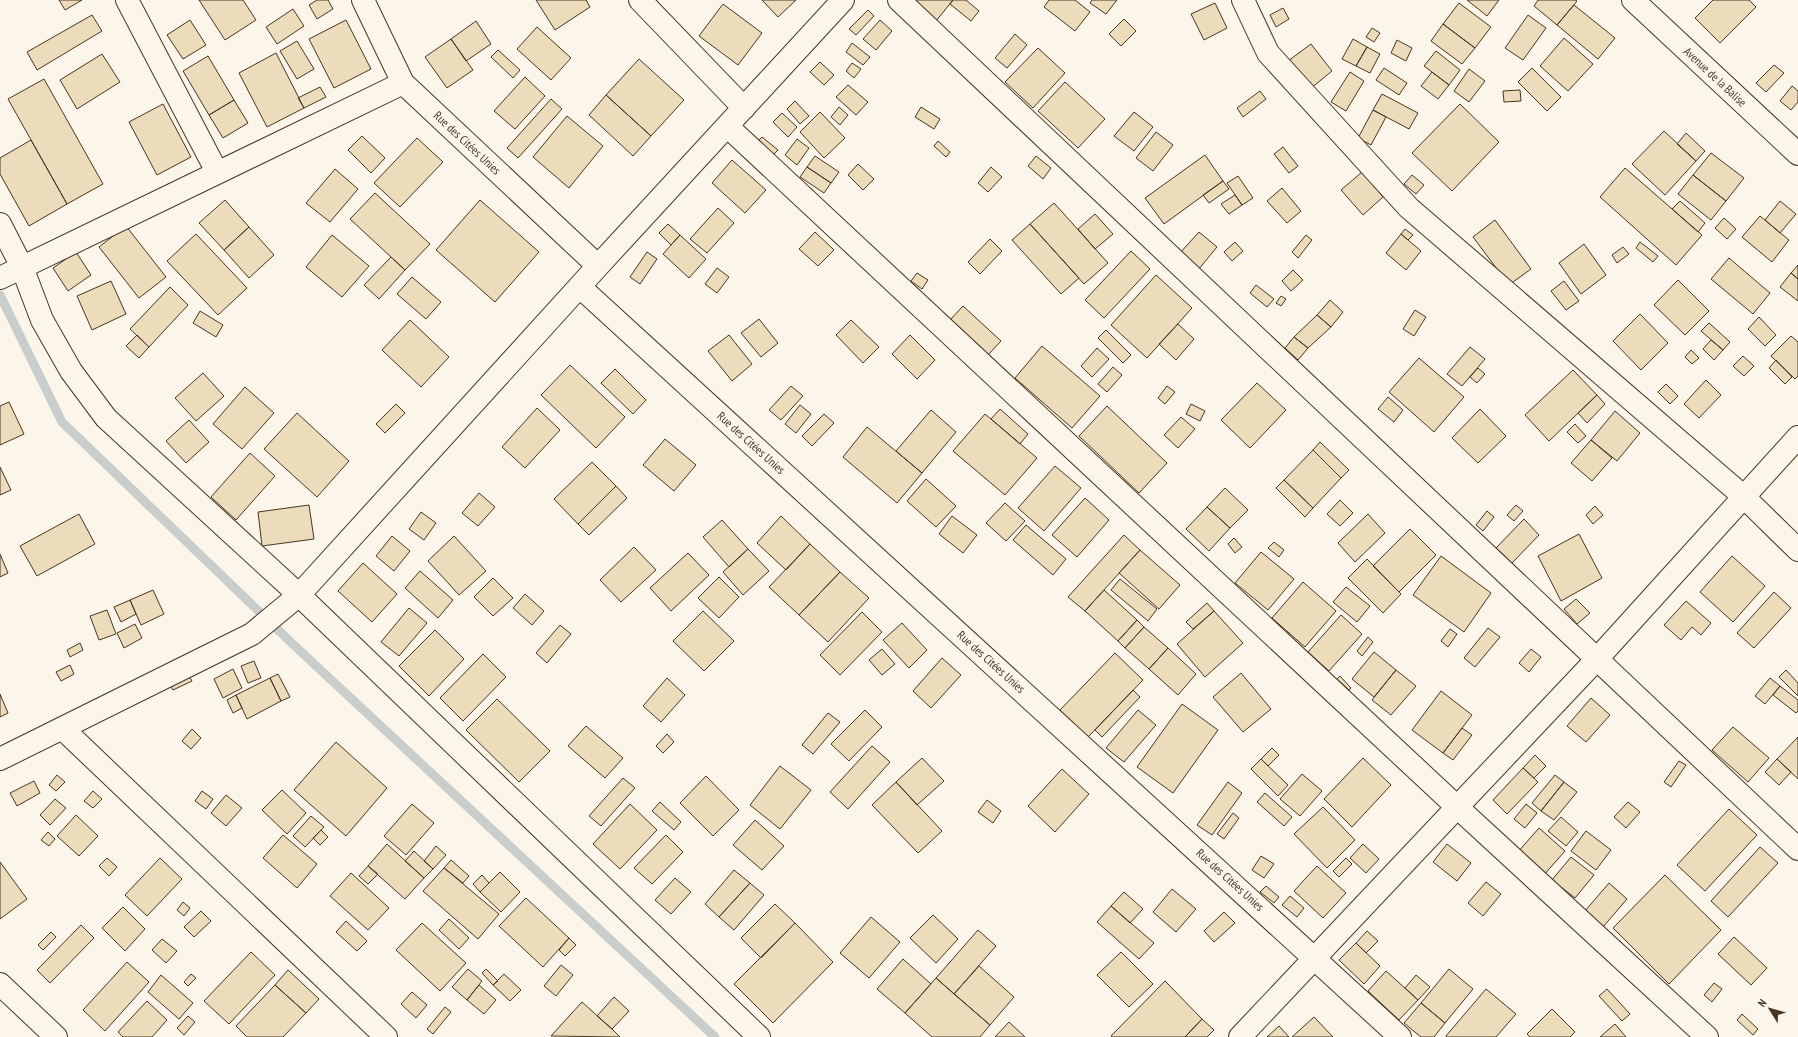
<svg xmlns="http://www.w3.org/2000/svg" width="1798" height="1037" viewBox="0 0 1798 1037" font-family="'PT Sans Narrow',sans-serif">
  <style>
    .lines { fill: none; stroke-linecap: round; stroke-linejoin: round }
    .stream { stroke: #c9cecd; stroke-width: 9 }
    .building { fill: #ecdcbc; stroke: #4a3520 }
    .minor-casing { stroke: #4a3520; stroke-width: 24 }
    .tertiary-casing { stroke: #4a3520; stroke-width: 24 }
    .minor { stroke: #fbf6e9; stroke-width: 22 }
    .tertiary { stroke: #fbf6e9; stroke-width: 22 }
    .labels { text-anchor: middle; stroke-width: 3; stroke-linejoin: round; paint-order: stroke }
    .street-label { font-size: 12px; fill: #4a3520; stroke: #fbf6e9 }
  </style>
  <rect width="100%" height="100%" fill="#fbf6e9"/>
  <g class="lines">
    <path class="stream" d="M0 295 62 422 298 649 715 1037"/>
  </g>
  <path class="building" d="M59 0H82L65 10Z
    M199 0H243L256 20 225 40Z
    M317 0H328L333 9 317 19 309 5Z
    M536 0H586L590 7 555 30Z
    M762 0H796L778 17Z
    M911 0H953L936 21Z
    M953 0H966L979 11 971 21 950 4Z
    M1049 0H1075L1090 12 1075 31 1044 7Z
    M1092 0H1117L1106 14 1090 3Z
    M1467 0H1499L1487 16Z
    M1538 0H1575L1577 1 1557 25 1534 6Z
    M1713 0H1749L1756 7 1720 43 1695 18Z
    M1215 3 1227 28 1204 40 1191 14Z
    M1459 3 1491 27 1475 48 1443 24Z
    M723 4 762 33 738 65 699 36Z
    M1574 5 1615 38 1598 59 1557 25Z
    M1283 8 1289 19 1276 27 1270 15Z
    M293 9 304 26 277 44 266 27Z
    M868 10 874 16 856 35 849 29Z
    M92 15 102 31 37 70 27 52Z
    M1528 15 1546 28 1523 60 1505 48Z
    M1124 19 1136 31 1121 46 1109 34Z
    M190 20 206 45 183 59 167 35Z
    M346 20 371 69 334 88 309 39Z
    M880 20 892 31 876 50 863 39Z
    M476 21 491 44 466 61 451 39Z
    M1443 24 1475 48 1462 64 1431 41Z
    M537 27 571 58 551 80 517 49Z
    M1372 28 1380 33 1374 42 1366 37Z
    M1015 34 1027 45 1007 68 995 58Z
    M1564 38 1593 64 1568 91 1540 66Z
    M451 39 473 70 447 88 425 57Z
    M1353 39 1367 47 1356 66 1342 59Z
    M1397 40 1412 48 1406 61 1391 53Z
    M297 41 314 69 297 79 280 51Z
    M852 43 870 57 863 65 846 52Z
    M1311 44 1332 71 1310 89 1288 61Z
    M1367 47 1380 54 1370 73 1356 66Z
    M1038 48 1065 73 1033 108 1005 82Z
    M498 50 520 70 513 78 491 57Z
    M1436 51 1460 70 1449 85 1424 66Z
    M276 53 304 108 267 127 239 73Z
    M102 54 120 82 77 109 60 80Z
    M208 56 234 100 209 115 183 71Z
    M639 59 684 100 651 136 606 95Z
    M820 62 834 75 824 85 810 72Z
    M852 63 861 69 854 78 846 71Z
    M1774 65 1784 73 1766 92 1756 83Z
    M1384 68 1407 83 1399 95 1376 80Z
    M1532 68 1561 97 1547 111 1518 82Z
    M1469 69 1485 81 1469 102 1454 91Z
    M1350 72 1364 81 1346 111 1331 102Z
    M1432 72 1449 85 1438 99 1421 86Z
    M525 77 545 96 515 129 494 111Z
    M44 79 103 184 67 204 8 99Z
    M1065 82 1105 119 1078 148 1038 111Z
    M848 85 868 102 856 115 836 97Z
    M1792 86 1798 91V102L1791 110 1780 101Z
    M320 87 326 97 304 108 298 98Z
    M1520 90 1521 101 1504 102 1503 91Z
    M1260 91 1266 99 1243 117 1237 108Z
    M1382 94 1418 113 1409 129 1373 110Z
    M606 95 651 136 633 156 589 115Z
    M551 99 562 109 518 158 507 148Z
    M234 100 248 123 223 138 209 115Z
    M795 101 809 116 800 124 787 109Z
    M163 104 191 157 157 175 129 122Z
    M1460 104 1499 142 1452 191 1412 153Z
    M839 107 848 115 840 125 831 117Z
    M921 107 940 119 934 129 915 117Z
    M1373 110 1386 117 1371 145 1358 138Z
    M820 112 845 138 824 158 800 132Z
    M1134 112 1153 127 1134 151 1114 136Z
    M782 113 797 127 788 137 773 122Z
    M567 116 603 146 569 188 533 157Z
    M1664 131 1696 161 1665 195 1632 164Z
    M1156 132 1173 145 1153 171 1136 158Z
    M1686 133 1705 151 1696 161 1677 144Z
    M362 136 385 158 371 173 348 150Z
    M762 137 778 150 773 155 757 142Z
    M417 138 443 162 400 207 374 183Z
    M797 139 809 148 797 165 785 155Z
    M31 140 67 204 29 226 0 174V158Z
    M938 141 950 152 946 157 934 146Z
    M1283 147 1298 166 1289 173 1274 154Z
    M1711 153 1744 178 1726 201 1693 175Z
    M1205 155 1223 181 1164 224 1145 198Z
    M815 156 839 172 831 183 807 167Z
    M1036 156 1051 168 1043 179 1028 166Z
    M732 160 766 190 745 213 712 183Z
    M858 164 874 179 863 190 848 175Z
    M807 167 831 183 824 193 800 177Z
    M991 167 1002 177 988 192 978 183Z
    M1625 168 1702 235 1676 265 1600 197Z
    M335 169 358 189 330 222 306 203Z
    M1362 172 1383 197 1363 215 1341 190Z
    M1412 175 1424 185 1416 194 1404 184Z
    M1693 175 1726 201 1711 220 1678 194Z
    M1238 176 1253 198 1242 205 1227 183Z
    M1223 181 1229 189 1209 203 1203 195Z
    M1282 188 1301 211 1287 223 1267 201Z
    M375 193 430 244 405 270 350 219Z
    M1235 195 1242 205 1229 214 1221 204Z
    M225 200 249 227 224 250 199 223Z
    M480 200 539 252 495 302 436 250Z
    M1680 201 1705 223 1698 232 1672 209Z
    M1780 201 1796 214 1780 233 1765 220Z
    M1054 203 1108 263 1084 284 1030 224Z
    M718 208 734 223 707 253 690 239Z
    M1095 214 1113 234 1095 249 1078 229Z
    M1760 216 1789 240 1772 262 1742 237Z
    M1724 218 1736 229 1727 239 1715 228Z
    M1495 220 1531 269 1509 285 1473 237Z
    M668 224 680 235 671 245 659 233Z
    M1030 224 1079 278 1061 294 1012 240Z
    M126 226 166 277 139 298 99 247Z
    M249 227 274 255 249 278 224 250Z
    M1405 229 1413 235 1408 240 1401 234Z
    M815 232 834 250 818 266 799 249Z
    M1199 232 1217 247 1198 270 1179 254Z
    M196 234 247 288 218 315 167 261Z
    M1401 234 1421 251 1406 270 1386 253Z
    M332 235 369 266 342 297 306 267Z
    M680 235 706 259 689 278 663 254Z
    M1306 235 1312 240 1298 258 1292 252Z
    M990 239 1002 251 980 274 968 262Z
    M1235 242 1243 251 1232 261 1224 252Z
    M1640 242 1658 256 1653 262 1636 248Z
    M1584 244 1606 275 1581 294 1559 263Z
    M1623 247 1629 254 1617 263 1612 255Z
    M1131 251 1150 269 1104 318 1085 300Z
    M76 252 91 275 68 291 53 268Z
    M647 252 657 259 640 284 630 277Z
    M391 257 405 270 379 299 364 285Z
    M1729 258 1770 293 1753 314 1711 279Z
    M1798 265V279L1791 273Z
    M717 268 729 277 717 293 705 284Z
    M1293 270 1303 280 1291 291 1282 281Z
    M917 273 928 280 922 289 911 281Z
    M1791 273 1798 279V301L1780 287Z
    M1156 275 1192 308 1147 358 1111 325Z
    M412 277 441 302 426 319 397 294Z
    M1678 280 1709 311 1685 335 1654 305Z
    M111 281 126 314 92 330 77 296Z
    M1564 281 1579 301 1566 310 1551 291Z
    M1256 285 1274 299 1267 307 1250 293Z
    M170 287 188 305 149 347 130 329Z
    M1281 296 1286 299 1281 306 1276 303Z
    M1330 300 1343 312 1331 327 1317 315Z
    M963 306 1001 341 988 355 950 320Z
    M1415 310 1426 317 1414 336 1403 329Z
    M200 311 223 325 216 337 193 323Z
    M1640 314 1668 343 1641 370 1613 341Z
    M1317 315 1331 327 1308 348 1294 337Z
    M1759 317 1776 335 1765 346 1748 329Z
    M759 319 778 343 761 357 741 333Z
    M410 320 449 357 421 387 382 350Z
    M851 320 879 347 863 363 836 335Z
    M1709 323 1730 342 1723 350 1701 331Z
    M1178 324 1194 339 1176 360 1159 344Z
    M1106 330 1131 355 1123 363 1098 338Z
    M137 335 149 347 139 358 126 346Z
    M729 335 752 364 732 381 708 351Z
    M910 335 935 360 917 379 892 354Z
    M1791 336 1798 342V376L1795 379 1771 356Z
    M1294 337 1308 348 1298 360 1285 348Z
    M1711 340 1723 350 1714 360 1703 349Z
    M1042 346 1100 396 1072 428 1015 378Z
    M1470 347 1485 359 1462 386 1447 374Z
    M1097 348 1109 359 1092 377 1081 366Z
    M1691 350 1699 358 1692 364 1685 357Z
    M1743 356 1754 366 1744 376 1733 366Z
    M1419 358 1464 397 1434 432 1389 392Z
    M1776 360 1792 377 1785 384 1769 368Z
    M570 365 625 417 596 448 541 395Z
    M1113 367 1122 375 1107 392 1098 384Z
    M1478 368 1485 374 1477 383 1470 377Z
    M615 369 646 400 633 414 601 383Z
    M1573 370 1597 395 1549 441 1525 415Z
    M203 373 224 396 196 421 175 398Z
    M1706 380 1721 395 1699 418 1684 404Z
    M1257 383 1286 410 1250 448 1221 420Z
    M1666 384 1678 396 1670 404 1658 392Z
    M791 386 803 396 781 420 769 410Z
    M1167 386 1175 392 1165 404 1158 398Z
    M245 387 274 413 242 449 213 424Z
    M1597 395 1605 404 1587 423 1578 413Z
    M1388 397 1403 410 1394 422 1378 409Z
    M9 402 24 434 0 445V406Z
    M396 404 405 413 385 433 376 424Z
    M1191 404 1205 411 1200 421 1186 414Z
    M800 405 811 414 796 433 785 424Z
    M1107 406 1167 463 1139 493 1079 436Z
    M537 408 560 430 525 468 502 447Z
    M1000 409 1028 434 1020 444 991 419Z
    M1480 409 1506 436 1478 463 1452 438Z
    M931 410 956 432 922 473 896 451Z
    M1615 411 1640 433 1617 461 1591 440Z
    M297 413 349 461 317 497 264 449Z
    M824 414 834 423 812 446 802 436Z
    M985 414 1037 458 1005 495 953 451Z
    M1181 417 1195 429 1178 448 1164 435Z
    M189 420 209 442 186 463 166 441Z
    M1575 424 1586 436 1578 443 1567 432Z
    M867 427 922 473 897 503 843 457Z
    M665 439 696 465 674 491 643 465Z
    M1591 440 1612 458 1592 481 1571 463Z
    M1320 442 1349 470 1341 478 1313 450Z
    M1313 450 1341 478 1313 508 1284 480Z
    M250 453 275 476 236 520 211 497Z
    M592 462 616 486 578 524 554 499Z
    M1055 466 1081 488 1044 531 1018 508Z
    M0 467 11 490 0 495Z
    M926 479 956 506 936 527 907 501Z
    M1284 480 1313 508 1305 517 1276 488Z
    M616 486 627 498 589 535 578 524Z
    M1225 488 1248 510 1230 528 1207 507Z
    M479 493 495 507 478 526 462 513Z
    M1085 498 1109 520 1077 557 1052 535Z
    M1340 500 1353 513 1340 526 1327 514Z
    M1005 503 1025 521 1006 541 986 523Z
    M309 505 314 539 262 546 258 512Z
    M1516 505 1523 511 1514 521 1507 515Z
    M1595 506 1603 515 1593 524 1586 515Z
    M1207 507 1230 528 1209 551 1186 529Z
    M1487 511 1494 517 1483 531 1476 525Z
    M421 512 436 523 424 540 409 529Z
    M79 514 95 544 37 576 20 546Z
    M1368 514 1385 533 1355 562 1338 543Z
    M781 516 810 544 786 570 757 543Z
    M952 516 977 535 963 553 939 534Z
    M1524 519 1539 535 1512 563 1496 548Z
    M722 520 748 549 729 567 703 537Z
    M1026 525 1066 559 1053 575 1013 540Z
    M1410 529 1436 555 1399 592 1373 566Z
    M1579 534 1602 578 1561 601 1538 556Z
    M1124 535 1140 550 1085 611 1068 597Z
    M392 536 410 551 394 571 376 556Z
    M454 536 486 571 459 595 428 561Z
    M1234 538 1242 547 1235 553 1228 544Z
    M1274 542 1284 550 1279 557 1268 548Z
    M810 544 840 572 799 615 769 587Z
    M634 547 656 570 621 602 600 580Z
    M748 549 769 571 743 595 723 572Z
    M1140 550 1180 585 1159 609 1119 573Z
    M1261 552 1294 579 1268 610 1235 583Z
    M688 553 709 575 671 611 650 588Z
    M0 554 8 573 0 577Z
    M1441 556 1491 593 1464 632 1413 595Z
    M1732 556 1765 586 1733 622 1700 592Z
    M1367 559 1401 594 1383 613 1348 578Z
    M363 563 397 594 372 622 338 591Z
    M420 571 453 600 438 618 405 588Z
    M840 572 869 598 828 642 799 615Z
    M719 577 739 597 719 618 698 598Z
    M493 578 513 598 493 616 474 597Z
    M1120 579 1157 609 1148 621 1111 590Z
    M1303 582 1336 611 1305 647 1272 618Z
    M1346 587 1370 606 1357 622 1333 602Z
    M153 590 164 614 141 625 130 600Z
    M1104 590 1137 620 1118 641 1085 611Z
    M1774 592 1791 608 1754 648 1737 633Z
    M525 594 544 611 532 625 513 608Z
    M1576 599 1590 613 1577 624 1564 609Z
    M130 600 136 614 121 622 114 607Z
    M1686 601 1711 623 1701 635 1692 627 1681 640 1664 625Z
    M1207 603 1214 611 1193 629 1186 622Z
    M409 608 427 623 399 656 381 642Z
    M107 610 116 634 99 640 90 616Z
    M703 611 734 641 704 671 673 641Z
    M1214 611 1243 643 1205 677 1177 644Z
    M862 612 882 632 840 675 820 655Z
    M1341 615 1362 634 1329 671 1308 652Z
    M1137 620 1144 627 1125 648 1118 641Z
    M902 623 927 650 909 668 883 640Z
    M135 624 142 638 124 648 117 633Z
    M560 625 571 634 547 663 536 653Z
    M1144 627 1168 648 1149 669 1125 648Z
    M1488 628 1500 637 1475 667 1464 658Z
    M1450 629 1457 634 1448 647 1441 641Z
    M435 630 464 659 429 696 399 666Z
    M1368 637 1373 642 1362 656 1357 651Z
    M80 643 83 650 70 657 67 650Z
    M1168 648 1196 674 1178 695 1149 669Z
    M882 649 895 664 882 675 869 660Z
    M1531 649 1541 657 1529 672 1519 663Z
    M1374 652 1396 670 1374 697 1352 679Z
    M1115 653 1143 680 1088 737 1060 710Z
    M483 654 506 677 463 721 440 698Z
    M942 658 961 675 931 708 913 691Z
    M254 661 261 678 248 683 241 666Z
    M70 665 74 674 61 681 56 672Z
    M233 669 242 688 223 698 214 679Z
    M1396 670 1416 686 1391 715 1372 700Z
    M1786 670 1798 683V696L1779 677Z
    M1241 673 1271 709 1243 732 1213 697Z
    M188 674 192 681 173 690 169 684Z
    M278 674 290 697 281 701 270 678Z
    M1340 676 1351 688 1349 690 1337 679Z
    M270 678 281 701 247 719 236 695Z
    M667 678 685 695 661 722 643 706Z
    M1770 678 1780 686 1765 704 1755 696Z
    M1780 686 1798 700V711L1796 713 1773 695Z
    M1133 690 1140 697 1102 737 1095 730Z
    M1441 691 1472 715 1443 753 1412 730Z
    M0 694 8 713 0 717Z
    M236 695 242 708 233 713 227 700Z
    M1591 698 1610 715 1586 742 1567 726Z
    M497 699 550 751 519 782 466 730Z
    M1182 704 1218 730 1173 793 1137 767Z
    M865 710 882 727 849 761 831 744Z
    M1138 710 1156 725 1124 762 1106 748Z
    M828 713 840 722 813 754 802 745Z
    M586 726 623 758 605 778 568 746Z
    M1733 727 1769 758 1748 782 1712 750Z
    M1462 728 1472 735 1453 760 1443 753Z
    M192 729 201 738 191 749 182 741Z
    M667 734 674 742 663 753 656 746Z
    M1798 737V779L1777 759Z
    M336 742 387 788 346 836 294 790Z
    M872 746 890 762 848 809 830 792Z
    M1272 748 1279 755 1268 766 1261 759Z
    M1535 755 1546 766 1534 778 1523 768Z
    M922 758 944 781 917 805 896 782Z
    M1363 758 1391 785 1352 827 1324 799Z
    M1261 759 1288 785 1278 796 1251 769Z
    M1777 759 1791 772 1779 785 1765 772Z
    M1679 761 1686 765 1671 787 1664 782Z
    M780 766 811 790 780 829 750 805Z
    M1523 768 1538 782 1507 814 1493 800Z
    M1062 769 1089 794 1055 832 1028 806Z
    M1302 774 1322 791 1300 816 1280 799Z
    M57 775 65 782 56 791 49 785Z
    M1555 775 1564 782 1541 811 1532 803Z
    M706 776 739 810 713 836 680 803Z
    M623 778 635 788 601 826 589 816Z
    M34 781 40 793 17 806 10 793Z
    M896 782 942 831 918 853 872 805Z
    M1228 782 1242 793 1212 835 1197 825Z
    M1564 782 1577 792 1554 820 1541 811Z
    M282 790 306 813 287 834 262 810Z
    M93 791 102 799 93 808 84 801Z
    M202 791 213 799 206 809 195 801Z
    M1265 793 1292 817 1284 826 1257 802Z
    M226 795 242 808 226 826 211 813Z
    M55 799 66 808 50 825 40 815Z
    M987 800 1001 811 993 823 978 812Z
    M660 802 681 822 674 830 652 811Z
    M1628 802 1640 812 1626 828 1614 817Z
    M412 804 434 823 406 855 384 836Z
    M630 804 657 830 620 869 593 844Z
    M1526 804 1537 813 1525 828 1514 819Z
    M1323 807 1355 840 1327 868 1294 834Z
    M1729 809 1757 835 1705 891 1677 865Z
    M1233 813 1239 818 1224 839 1217 834Z
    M76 815 98 836 79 856 57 836Z
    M311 816 324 827 305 847 293 836Z
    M1561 817 1578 832 1566 846 1548 831Z
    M755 820 784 846 762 870 733 845Z
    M1539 828 1565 851 1543 876 1517 853Z
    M321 830 328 837 320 845 313 838Z
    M1586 831 1611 850 1596 870 1571 851Z
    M48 832 55 839 49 846 41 840Z
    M283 835 317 864 297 888 263 858Z
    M666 835 683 852 652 884 634 868Z
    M387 844 424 878 405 899 368 866Z
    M1363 844 1379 859 1366 873 1350 858Z
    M1447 844 1471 863 1457 881 1433 862Z
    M436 846 446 855 433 869 424 861Z
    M1760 847 1778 863 1728 917 1711 901Z
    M414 851 433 869 424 878 405 861Z
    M1261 856 1274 864 1264 878 1252 870Z
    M1571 857 1594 875 1575 898 1552 880Z
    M107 858 117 867 109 876 99 866Z
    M160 858 182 879 147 916 125 895Z
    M1346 858 1352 864 1339 877 1333 871Z
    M451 860 469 876 463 883 444 868Z
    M0 862 27 899 0 919Z
    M368 866 378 874 368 884 359 876Z
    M1317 866 1346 893 1323 918 1294 891Z
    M444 868 499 914 478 939 423 891Z
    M734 870 750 883 719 917 705 904Z
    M500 872 520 892 501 912 480 892Z
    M351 873 389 908 368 930 330 896Z
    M482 875 489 883 480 892 473 884Z
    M1665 875 1721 930 1669 984 1613 928Z
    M675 878 691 892 671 914 655 900Z
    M1486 882 1501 894 1483 916 1468 903Z
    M750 883 764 895 734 930 719 917Z
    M1609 883 1627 899 1603 927 1585 911Z
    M1266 886 1279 897 1274 903 1260 892Z
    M1172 889 1196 909 1176 932 1153 912Z
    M1124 892 1143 909 1130 923 1111 906Z
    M1290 896 1304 908 1297 917 1282 905Z
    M526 898 569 938 543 967 499 926Z
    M183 902 190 908 184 916 177 910Z
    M775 904 795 923 761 958 741 938Z
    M1111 906 1154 943 1139 959 1097 922Z
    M123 907 145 929 125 951 102 928Z
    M201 911 211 921 194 937 184 927Z
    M1224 912 1235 923 1214 942 1204 931Z
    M933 915 958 939 936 963 910 938Z
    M871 917 900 942 869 978 840 953Z
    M449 919 469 938 459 949 439 930Z
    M346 921 367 941 357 951 336 932Z
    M422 923 466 963 440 991 396 950Z
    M795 923 833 962 773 1023 734 984Z
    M81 925 94 938 50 983 37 970Z
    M978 930 996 946 954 994 936 978Z
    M1367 931 1378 941 1366 953 1356 943Z
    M51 932 56 937 43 950 38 945Z
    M1734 937 1767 968 1751 985 1718 954Z
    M569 938 576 945 565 956 559 950Z
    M162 939 177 951 166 963 152 950Z
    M1356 943 1380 966 1364 984 1339 960Z
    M251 952 275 975 229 1024 204 1001Z
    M1121 952 1153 984 1129 1007 1097 975Z
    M903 959 931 984 905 1013 877 989Z
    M127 962 149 982 105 1031 83 1010Z
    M561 965 573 975 556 996 544 986Z
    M979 966 1014 997 990 1025 954 994Z
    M468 969 482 981 467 1000 452 987Z
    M486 969 498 981 493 985 482 973Z
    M1449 969 1473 989 1445 1023 1421 1003Z
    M288 970 319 999 306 1013 275 985Z
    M1386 971 1418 1000 1399 1020 1368 991Z
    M191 974 196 978 188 986 184 982Z
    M504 974 521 990 510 1001 493 985Z
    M161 975 193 1003 179 1019 148 992Z
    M1416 975 1430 987 1418 1000 1405 988Z
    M936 978 990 1025 980 1037H932L905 1013Z
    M1165 981 1202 1019 1185 1037H1113L1111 1036Z
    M1714 983 1722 989 1712 1002 1704 995Z
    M275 985 306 1013 283 1037H247L236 1026Z
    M479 985 496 1000 484 1014 467 1000Z
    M1486 989 1516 1014 1496 1037H1447L1446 1036Z
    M1607 989 1630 1014 1622 1021 1599 996Z
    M412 992 427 1005 416 1018 401 1004Z
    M614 997 629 1011 612 1029 597 1016Z
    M147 1001 167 1020 152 1037H123L118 1032Z
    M582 1002 612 1029 620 1037 551 1036Z
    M1421 1003 1445 1023 1434 1037H1421L1404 1023Z
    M445 1007 451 1012 433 1034 427 1029Z
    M1552 1009 1575 1032 1570 1037H1530L1527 1034Z
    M1742 1014 1758 1029 1753 1035 1737 1020Z
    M188 1016 195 1022 184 1035 177 1028Z
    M1314 1017 1333 1037H1292Z
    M1202 1019 1214 1030 1207 1037H1185Z
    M1009 1022 1025 1037H995Z
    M1615 1024 1626 1037H1600Z
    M1279 1026 1289 1037H1267Z"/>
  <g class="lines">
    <defs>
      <path id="minor" d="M127 0 217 172
        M363 0 403 83 598 266
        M640 0 744 108
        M899 0 1798 849
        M1243 0 1268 53 1409 208 1743 496 1798 550
        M727 126 1456 806 1707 1037
        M0 224 22 267 42 320 71 371 106 418 299 595 759 1037
        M0 278 403 83
        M580 287 1400 1037
        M63 729 386 1037
        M0 759 252 634 299 595 598 266 843 0
        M0 984 56 1037
        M1240 1037 1597 659 1798 437"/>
      <path id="tertiary" d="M1633 0 1798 154"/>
    </defs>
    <use href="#minor" class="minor-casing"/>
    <use href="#tertiary" class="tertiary-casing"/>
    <use href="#minor" class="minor"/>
    <use href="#tertiary" class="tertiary"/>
  </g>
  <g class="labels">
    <g class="street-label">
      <text transform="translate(1715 77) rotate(43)" y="4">Avenue de la Balise</text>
      <text transform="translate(467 143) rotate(43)" y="4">Rue des Citées Unies</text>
      <text transform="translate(751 443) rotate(42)" y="4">Rue des Citées Unies</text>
      <text transform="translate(991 662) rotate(42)" y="4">Rue des Citées Unies</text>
      <text transform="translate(1230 880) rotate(42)" y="4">Rue des Citées Unies</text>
    </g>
  </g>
  <g transform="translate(1770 1009) rotate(307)" stroke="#fbf6e9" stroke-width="3" paint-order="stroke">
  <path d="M0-3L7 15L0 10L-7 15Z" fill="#4a3520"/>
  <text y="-6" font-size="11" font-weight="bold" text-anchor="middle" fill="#4a3520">N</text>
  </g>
</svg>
